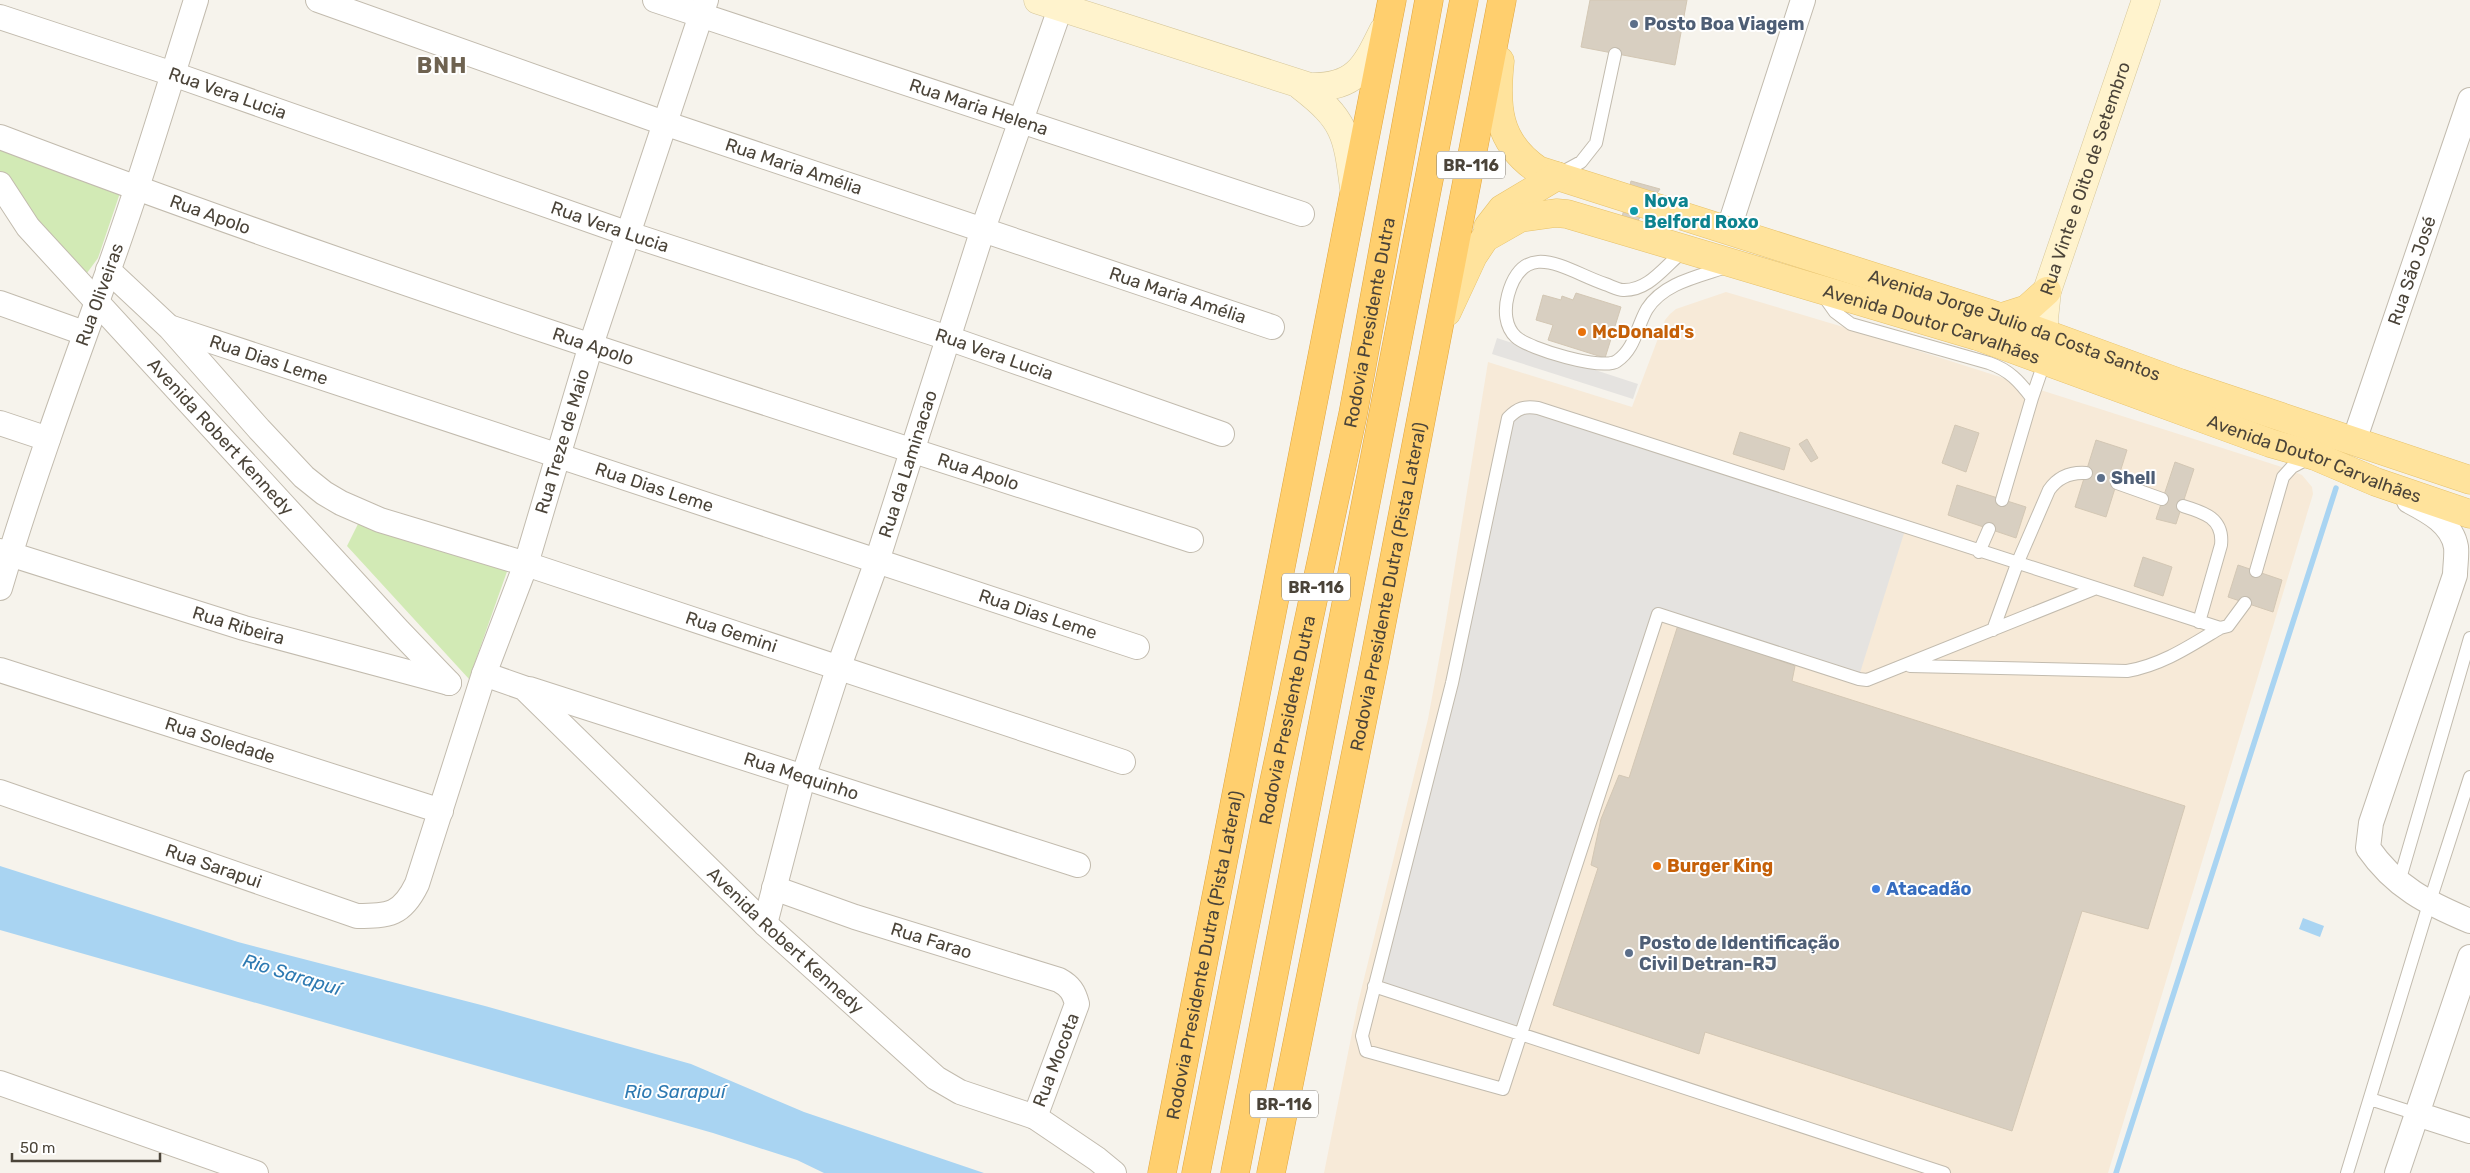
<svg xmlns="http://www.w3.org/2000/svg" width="2470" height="1173" viewBox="0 0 2470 1173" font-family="Rubik,sans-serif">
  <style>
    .commercial { fill: #f7ead8 }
    .green { fill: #d2eab5 }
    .parking { fill: #e5e3e0 }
    .water { fill: #a9d4f2 }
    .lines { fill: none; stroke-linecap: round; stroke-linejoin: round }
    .stream { stroke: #a9d4f2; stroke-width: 5.5 }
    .building { fill: #d8cfc1; stroke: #d3c7b4 }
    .lane-casing { stroke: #c2bbae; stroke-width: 14 }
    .street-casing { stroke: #c2bbae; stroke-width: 26 }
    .secondary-casing { stroke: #d6c79b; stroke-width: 29 }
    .primary-casing { stroke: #e6c16a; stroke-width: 29 }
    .highway-casing { stroke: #e0a43c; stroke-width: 29 }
    .lane { stroke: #fff; stroke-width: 12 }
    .street { stroke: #fff; stroke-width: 24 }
    .secondary { stroke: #fff3cd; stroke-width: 28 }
    .primary { stroke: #ffe39c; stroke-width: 28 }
    .highway { stroke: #ffcf6e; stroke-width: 28 }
    .service-dot { fill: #5c6f8a; stroke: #fff; stroke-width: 2 }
    .culture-dot { fill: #0f9aa8; stroke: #fff; stroke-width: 2 }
    .food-dot { fill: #e8710a; stroke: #fff; stroke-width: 2 }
    .shop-dot { fill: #3f7fe0; stroke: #fff; stroke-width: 2 }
    .labels { text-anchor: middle; stroke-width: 4; stroke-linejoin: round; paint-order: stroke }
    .shield { fill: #fff; stroke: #817c74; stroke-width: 1 }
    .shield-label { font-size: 16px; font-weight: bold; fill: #4b4439 }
    .service-label { font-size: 18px; font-weight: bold; fill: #4e5e75; stroke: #fff; text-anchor: start }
    .street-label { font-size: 18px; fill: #4b4439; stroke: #fff }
    .culture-label { font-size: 18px; font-weight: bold; fill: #0d838f; stroke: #fff; text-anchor: start }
    .food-label { font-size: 18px; font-weight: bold; fill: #c56008; stroke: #fff; text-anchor: start }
    .shop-label { font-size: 18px; font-weight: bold; fill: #366cbe; stroke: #fff; text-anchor: start }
    .water-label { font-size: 19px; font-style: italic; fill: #2e7ab2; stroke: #fff }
    .district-label { font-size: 22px; font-weight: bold; letter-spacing: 1px; fill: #6e6250; stroke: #fff }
  </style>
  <rect width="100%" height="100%" fill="#f6f3ec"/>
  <path class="commercial" d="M1726 292 1850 329 2288 469 2302 475 2312 487 2313 494 2108 1173H1324L1358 1003 1428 719 1445 627 1488 362 1632 407 1665 320 1670 314 1676 309Z"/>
  <path class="green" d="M0 148 120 193 98 258 87 273 4 186 0 174Z
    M359 522 510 563 469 679 347 546Z"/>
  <path class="parking" d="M1497 338 1638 384 1633 399 1492 354Z
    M1526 406 1906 527 1858 679 1658 615 1519 1026 1377 985 1508 418Z"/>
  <path class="water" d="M0 866 238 942 485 1006 691 1064 804 1112 984 1173H824L797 1160 713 1133 0 930Z
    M2303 918 2324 926 2320 937 2299 929Z"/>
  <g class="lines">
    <path class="stream" d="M2116 1173 2336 488"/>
  </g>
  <path class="building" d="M1590 0H1687L1675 65 1581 47Z
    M1631 181 1660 189 1627 236 1618 233Z
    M1576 293 1621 307 1605 358 1548 340 1553 325 1536 320 1543 295 1561 300 1562 296 1573 300Z
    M1955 425 1979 433 1966 472 1942 463Z
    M1740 432 1790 448 1784 470 1733 454Z
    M1807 439 1818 458 1811 462 1799 444Z
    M2096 440 2127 450 2106 517 2075 507Z
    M2175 462 2194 469 2176 524 2156 519Z
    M1957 485 2026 507 2016 538 1948 515Z
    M2143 557 2172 567 2163 596 2134 586Z
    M2238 565 2282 580 2273 612 2228 597Z
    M1678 625 1795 666 1792 681 2185 806 2148 929 2082 911 2012 1131 1705 1032 1699 1054 1553 1005 1598 868 1591 865 1601 819 1619 775 1629 778Z"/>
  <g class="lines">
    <defs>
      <path id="lane" d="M1559 174 1581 162 1596 143 1615 54
        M1685 250C1666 264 1650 291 1623 290 1618 290 1611 286 1605 284 1567 271 1524 236 1508 295 1504 310 1505 327 1516 337 1529 349 1603 371 1617 361 1635 349 1637 326 1647 309 1664 282 1701 276 1729 266
        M1823 295 1835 312 1851 324 1989 363C2009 370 2019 381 2032 398L2002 500
        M2032 398 2045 360
        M2117 483 2162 499
        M2183 506C2203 512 2224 518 2221 545L2199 622
        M1979 552 1989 529
        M2256 571 2283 477 2292 467 2311 457
        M2094 589 1867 680 1859 679 1658 614 1503 1089 1366 1051 1362 1036 1452 683 1508 418C1518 408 1524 406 1538 408L2220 628 2228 626 2245 603
        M1993 630 2017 564 2049 490C2058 477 2071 472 2086 473
        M1910 666 2127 671C2162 665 2190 646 2220 628
        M2399 882 2470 638
        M1374 986 1944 1173
        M2370 1099 2417 1114
        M2347 1173 2429 904 2470 777"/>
      <g id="street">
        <path id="s1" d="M318 0 667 124 1272 327"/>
        <path id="s2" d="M655 0 1302 214"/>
        <path id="s3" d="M0 17 173 74 629 234 948 338 1222 434"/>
        <path id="s4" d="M0 137C392 286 792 412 1191 540"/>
        <path id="s5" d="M0 184 28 227 399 631 449 683"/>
        <path d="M1728 231 1803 0"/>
        <path id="s6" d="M108 270 170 328 259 429 304 477 324 493 341 503 380 520 526 564 1123 762"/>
        <path d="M0 303 84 333"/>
        <path id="s7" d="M172 328 1137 647"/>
        <path d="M0 423 48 439"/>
        <path id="s8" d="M2354 441 2470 100"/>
        <path d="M2409 501C2428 511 2452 523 2456 547 2457 556 2455 566 2455 575L2371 823 2368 848C2395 887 2427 903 2470 921"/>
        <path id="s9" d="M0 551 244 628 449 683"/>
        <path id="s10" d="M0 588C30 487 66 387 102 288 137 193 166 96 196 0"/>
        <path id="s11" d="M0 670 441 811"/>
        <path id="s12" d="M484 674 524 688 765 924 936 1078 960 1092 1035 1117 1097 1159 1114 1173"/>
        <path id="s13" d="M529 689 1078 865"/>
        <path id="s14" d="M0 792 357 916C389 916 402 915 417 884L484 674 526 564 591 345 706 0"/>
        <path id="s15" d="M774 888 855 917 1059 980C1070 986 1074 992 1077 1004L1035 1117"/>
        <path id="s16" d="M765 924 803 778 838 669 877 561 983 229 1063 0"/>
        <path d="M2470 957 2417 1114 2470 1131"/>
        <path d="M0 1083 256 1173"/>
        <path d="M2397 1173 2417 1114"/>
      </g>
      <g id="secondary">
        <path d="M1038 0 1310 87C1355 88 1365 68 1383 31"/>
        <path d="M1301 86C1345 120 1347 133 1354 188"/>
        <path id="s17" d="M2045 356 2044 319 2047 291 2146 0"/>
      </g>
      <g id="primary">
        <path id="s18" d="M1500 61C1495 107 1497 142 1538 170L1994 315 2180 383 2470 480"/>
        <path d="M1488 227 1502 209 1557 176"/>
        <path id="s19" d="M1447 312 1473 256 1485 238 1520 218 1556 213 1567 214 1977 336 2270 443 2315 456 2376 482 2470 514"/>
        <path d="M2002 317 2027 309 2047 291"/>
      </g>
      <g id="highway">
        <path id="s20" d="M1162 1173 1392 0"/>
        <path id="s21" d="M1196 1173 1273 786 1353 414 1429 0"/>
        <path d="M1235 1173 1464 0"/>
        <path id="s22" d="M1271 1173 1374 663 1502 0"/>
      </g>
    </defs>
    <use href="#lane" class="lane-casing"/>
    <use href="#street" class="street-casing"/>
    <use href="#secondary" class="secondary-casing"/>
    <use href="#primary" class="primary-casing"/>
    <use href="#highway" class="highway-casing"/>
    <use href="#lane" class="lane"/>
    <use href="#street" class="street"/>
    <use href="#secondary" class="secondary"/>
    <use href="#primary" class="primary"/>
    <use href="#highway" class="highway"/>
  </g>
  <g class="service-dot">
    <circle cx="1634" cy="24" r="5"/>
    <circle cx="2101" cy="478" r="5"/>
    <circle cx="1629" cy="953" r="5"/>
  </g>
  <circle class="culture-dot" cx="1634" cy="211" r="5"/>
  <g class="food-dot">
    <circle cx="1582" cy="332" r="5"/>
    <circle cx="1657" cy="866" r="5"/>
  </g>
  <circle class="shop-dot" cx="1876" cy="889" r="5"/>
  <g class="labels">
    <g class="shield">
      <rect x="1437" y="151.5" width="68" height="27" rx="4"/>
      <rect x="1282" y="573.5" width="68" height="27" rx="4"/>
      <rect x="1250" y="1090.5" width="68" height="27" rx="4"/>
    </g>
    <g class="shield-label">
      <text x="1471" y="171">BR-116</text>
      <text x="1316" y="593">BR-116</text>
      <text x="1284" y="1110">BR-116</text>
    </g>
    <g class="service-label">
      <text x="1644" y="30">Posto Boa Viagem</text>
      <text x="2111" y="484">Shell</text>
      <text x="1639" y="949">Posto de Identificação<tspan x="1639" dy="21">Civil Detran-RJ</tspan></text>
    </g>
    <g class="street-label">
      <text dy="6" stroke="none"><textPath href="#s3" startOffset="240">Rua Vera Lucia</textPath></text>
      <text dy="6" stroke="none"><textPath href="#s2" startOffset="341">Rua Maria Helena</textPath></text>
      <text dy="6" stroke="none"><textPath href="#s1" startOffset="504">Rua Maria Amélia</textPath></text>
      <text dy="6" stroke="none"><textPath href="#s17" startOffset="184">Rua Vinte e Oito de Setembro</textPath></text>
      <text dy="6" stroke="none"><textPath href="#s4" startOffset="224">Rua Apolo</textPath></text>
      <text dy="6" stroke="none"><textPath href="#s3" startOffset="645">Rua Vera Lucia</textPath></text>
      <text dy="6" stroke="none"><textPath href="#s8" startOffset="180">Rua São José</textPath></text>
      <text dy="6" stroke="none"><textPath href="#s10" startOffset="310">Rua Oliveiras</textPath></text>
      <text dy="6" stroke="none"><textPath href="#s1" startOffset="909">Rua Maria Amélia</textPath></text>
      <text dy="6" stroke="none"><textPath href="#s21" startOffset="868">Rodovia Presidente Dutra</textPath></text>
      <text dy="6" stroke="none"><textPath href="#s19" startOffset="552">Avenida Doutor Carvalhães</textPath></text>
      <text dy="6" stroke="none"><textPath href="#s18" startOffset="624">Avenida Jorge Julio da Costa Santos</textPath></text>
      <text dy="6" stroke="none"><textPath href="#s4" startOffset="629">Rua Apolo</textPath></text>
      <text dy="6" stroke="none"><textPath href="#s3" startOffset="1050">Rua Vera Lucia</textPath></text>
      <text dy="6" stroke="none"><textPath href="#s7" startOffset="102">Rua Dias Leme</textPath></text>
      <text dy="6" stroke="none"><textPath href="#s5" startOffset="336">Avenida Robert Kennedy</textPath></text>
      <text dy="6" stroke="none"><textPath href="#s14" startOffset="918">Rua Treze de Maio</textPath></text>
      <text dy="6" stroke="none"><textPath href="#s19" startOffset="958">Avenida Doutor Carvalhães</textPath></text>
      <text dy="6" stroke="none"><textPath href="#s16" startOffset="482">Rua da Laminacao</textPath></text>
      <text dy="6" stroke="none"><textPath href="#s4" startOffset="1034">Rua Apolo</textPath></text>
      <text dy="6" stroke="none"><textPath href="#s7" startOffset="508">Rua Dias Leme</textPath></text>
      <text dy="6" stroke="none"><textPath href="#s22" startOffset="598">Rodovia Presidente Dutra (Pista Lateral)</textPath></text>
      <text dy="6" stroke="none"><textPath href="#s7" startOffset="912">Rua Dias Leme</textPath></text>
      <text dy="6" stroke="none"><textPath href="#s9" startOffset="250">Rua Ribeira</textPath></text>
      <text dy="6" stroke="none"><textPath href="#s6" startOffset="742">Rua Gemini</textPath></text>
      <text dy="6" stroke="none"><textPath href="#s21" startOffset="462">Rodovia Presidente Dutra</textPath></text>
      <text dy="6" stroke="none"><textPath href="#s11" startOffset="231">Rua Soledade</textPath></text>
      <text dy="6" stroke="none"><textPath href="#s13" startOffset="286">Rua Mequinho</textPath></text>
      <text dy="6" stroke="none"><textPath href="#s14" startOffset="226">Rua Sarapui</textPath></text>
      <text dy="6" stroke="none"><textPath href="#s15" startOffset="166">Rua Farao</textPath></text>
      <text dy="6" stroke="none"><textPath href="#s12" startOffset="406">Avenida Robert Kennedy</textPath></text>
      <text dy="6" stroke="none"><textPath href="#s20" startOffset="222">Rodovia Presidente Dutra (Pista Lateral)</textPath></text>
      <text transform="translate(1056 1060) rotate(-69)" y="6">Rua Mocota</text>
    </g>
    <g class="culture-label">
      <text x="1644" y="207">Nova<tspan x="1644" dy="21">Belford Roxo</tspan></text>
    </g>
    <g class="food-label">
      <text x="1592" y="338">McDonald's</text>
      <text x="1667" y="872">Burger King</text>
    </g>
    <g class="shop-label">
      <text x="1886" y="895">Atacadão</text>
    </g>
    <g class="water-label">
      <text transform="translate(292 974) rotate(17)" y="7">Rio Sarapuí</text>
      <text x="675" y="1098">Rio Sarapuí</text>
    </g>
    <g class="district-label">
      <text x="442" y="73">BNH</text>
    </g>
  </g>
  <path d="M12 1153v8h148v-8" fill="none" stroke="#4b4439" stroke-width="2.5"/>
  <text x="20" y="1153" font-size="15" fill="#4b4439" stroke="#ffffff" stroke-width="4" paint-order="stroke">50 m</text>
</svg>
